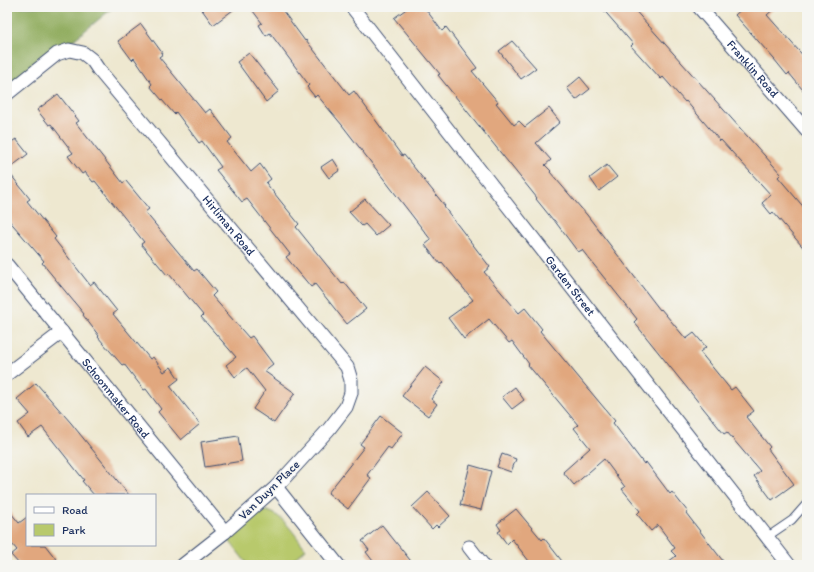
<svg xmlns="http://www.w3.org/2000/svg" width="814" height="572" viewBox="0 0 814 572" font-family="Itim,sans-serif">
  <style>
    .green { fill: #b8c96c; stroke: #6a7c65 }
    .forest { fill: #92ad60; stroke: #566e5f }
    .building { fill: #e1a77e }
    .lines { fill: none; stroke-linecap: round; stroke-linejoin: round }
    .service-casing { stroke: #3b4b6f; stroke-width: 9 }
    .minor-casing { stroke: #3b4b6f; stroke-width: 15 }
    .service { stroke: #fff; stroke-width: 7 }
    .minor { stroke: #fff; stroke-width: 13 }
    .labels { text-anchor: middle; stroke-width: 3; stroke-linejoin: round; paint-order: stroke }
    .street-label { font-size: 12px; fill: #1b2f5e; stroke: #f6f6f2 }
  </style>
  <rect width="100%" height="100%" fill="#f6f6f2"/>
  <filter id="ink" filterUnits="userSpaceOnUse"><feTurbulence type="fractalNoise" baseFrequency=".025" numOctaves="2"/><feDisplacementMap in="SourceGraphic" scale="8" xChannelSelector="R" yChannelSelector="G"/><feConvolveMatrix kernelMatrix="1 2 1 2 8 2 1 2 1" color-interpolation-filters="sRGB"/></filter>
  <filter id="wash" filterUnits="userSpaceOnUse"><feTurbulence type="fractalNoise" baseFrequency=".012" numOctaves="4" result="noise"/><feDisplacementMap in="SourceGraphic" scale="16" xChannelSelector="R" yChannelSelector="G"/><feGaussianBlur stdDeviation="0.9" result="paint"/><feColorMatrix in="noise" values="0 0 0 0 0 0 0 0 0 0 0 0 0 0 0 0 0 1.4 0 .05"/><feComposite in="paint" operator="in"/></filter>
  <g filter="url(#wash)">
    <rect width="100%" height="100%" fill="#eee8d0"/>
    <path class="green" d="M267 511C284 515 295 536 306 549L286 565H248L227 538 258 513Z"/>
    <path class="forest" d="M7 7H114L7 94Z"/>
    <g id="blocks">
      <path class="building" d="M200 7H237L213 25Z
        M250 7H280L305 41 306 40 349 95 354 91 402 156 404 155 445 206 444 207 490 267 484 272 519 313 525 308 542 329 540 331 615 421 613 423 644 464 646 462 670 494 672 492 688 512 686 513 726 565H664L676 556 671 551 675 548 658 525 651 531 637 514 640 511 622 489 625 487 604 459 574 485 563 472 590 448 574 428 578 425 528 365 529 364 512 341 509 343 489 319 464 339 448 318 473 300 442 262 440 264 425 245 431 240 342 125 317 95 315 97 307 87 309 85 270 33 266 36 259 25 262 23Z
        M409 7H424L442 31 446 27 477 68 472 71 498 102 496 103 514 125 519 121 525 127 549 108 560 122 536 143 551 160 545 165 551 171 550 172 587 215 660 310 661 309 686 339 694 333 706 347 700 352 731 390 735 387 754 411 746 417 770 447 768 449 794 484 772 500 754 476 760 471 727 432 724 434 634 322 637 319 594 265 582 250 578 252 554 220H553L536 199 537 198 438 75 440 74 394 18Z
        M601 7H632L781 174 778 177 807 211V252L773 212 771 214 762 203 771 195 721 140 720 141 686 101 685 102 663 77 661 79 631 46 633 44Z
        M744 7H776L767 15 807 60V95L789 73 787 75 774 59 735 15Z
        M141 24 163 54 159 57 205 113 210 109 232 138 227 142 251 172 260 164 271 179 266 183 299 224 296 227 342 284 344 282 366 309 347 324 315 284 311 287 286 257 290 254 247 199 242 202 216 170 221 167 202 141 199 143 176 112 174 114 150 86 152 84 134 58 132 60 118 41Z
        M512 41 536 68 521 79 499 51Z
        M249 53 279 91 266 102 237 62Z
        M580 77 590 89 576 100 567 88Z
        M58 94 79 121 76 123 123 183 126 181 149 209 145 212 194 271 197 269 216 292 212 296 249 338 252 336 273 364 264 371 295 393 274 423 253 409 265 391 247 368 235 377 226 365 236 357 201 317 203 315 169 274 167 275 141 244 144 242 95 181 93 182 85 172 82 174 68 156 73 153 51 124 49 125 37 110Z
        M16 139 28 154 7 170V145Z
        M333 159 340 170 329 178 321 167Z
        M607 165 617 177 599 191 590 178Z
        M7 170 30 199 27 201 56 237 54 239 90 285 94 282 117 311 113 314 150 359 153 357 164 372 171 367 179 379 170 386 200 424 181 440 158 412 161 409 146 389 144 390 124 364 122 365 98 337 99 336 83 315 84 314 42 263 44 261 7 218Z
        M365 199 389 225 376 236 365 224 362 226 349 212Z
        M425 367 444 382 431 399 437 404 428 416 402 396Z
        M36 383 71 423 129 495H94L82 481 84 480 42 427 28 437 18 423 30 414 17 399Z
        M515 387 524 400 512 409 502 397Z
        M381 416 403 433 391 449 388 447 367 475 371 478 348 509 328 493 364 447 360 444Z
        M238 436 242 461 205 467 201 442Z
        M502 454 516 459 511 472 497 467Z
        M470 465 491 471 481 510 460 505Z
        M428 492 450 516 438 527 436 525 432 529 412 507Z
        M7 508 19 523 27 517V545H45L56 559 48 565H20L11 555 17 550 7 538Z
        M516 509 542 540 544 538 565 565H532L512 539 507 544 498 532 501 530 497 524Z
        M382 525 414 565H376L366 552 369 550 362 541Z"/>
    </g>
  </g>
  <g filter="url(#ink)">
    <use href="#blocks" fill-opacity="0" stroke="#3b4b6f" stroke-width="1"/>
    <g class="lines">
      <defs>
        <path id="service" d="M767 537 792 520 807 503"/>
        <g id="minor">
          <path id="s1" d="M352 7 789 565"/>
          <path id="s2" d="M699 7 807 131"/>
          <path id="s3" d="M7 94 57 54 69 50 83 53 92 60 98 69 347 367 351 380V393L346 407 329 429 276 487 225 532 183 565"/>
          <path id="s4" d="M7 265 225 532"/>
          <path d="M7 374 62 332"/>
          <path d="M276 487 338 565"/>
          <path d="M469 547 483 565"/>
        </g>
      </defs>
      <use href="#service" class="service-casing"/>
      <use href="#minor" class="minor-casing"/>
      <use href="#service" class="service"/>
      <use href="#minor" class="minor"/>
    </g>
  </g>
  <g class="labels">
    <g class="street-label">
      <text dy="4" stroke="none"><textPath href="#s2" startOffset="82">Franklin Road</textPath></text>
      <text dy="4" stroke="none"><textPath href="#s3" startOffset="317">Hirliman Road</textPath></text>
      <text dy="4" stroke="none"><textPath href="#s1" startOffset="354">Garden Street</textPath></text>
      <text dy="4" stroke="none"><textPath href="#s4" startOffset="172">Schoonmaker Road</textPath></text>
      <text transform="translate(269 490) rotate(-44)" y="4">Van Duyn Place</text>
    </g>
  </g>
  <rect width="814" height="572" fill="none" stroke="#f6f6f2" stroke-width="24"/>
  <rect x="26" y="494" width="130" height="52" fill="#f6f6f2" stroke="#9ea6b7"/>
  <rect x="34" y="507" width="20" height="6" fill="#ffffff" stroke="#9ea6b7"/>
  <text x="62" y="514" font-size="12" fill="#1b2f5e">Road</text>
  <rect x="34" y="524" width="20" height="12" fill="#b8c96c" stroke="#9ea6b7"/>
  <text x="62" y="534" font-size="12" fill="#1b2f5e">Park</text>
</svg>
